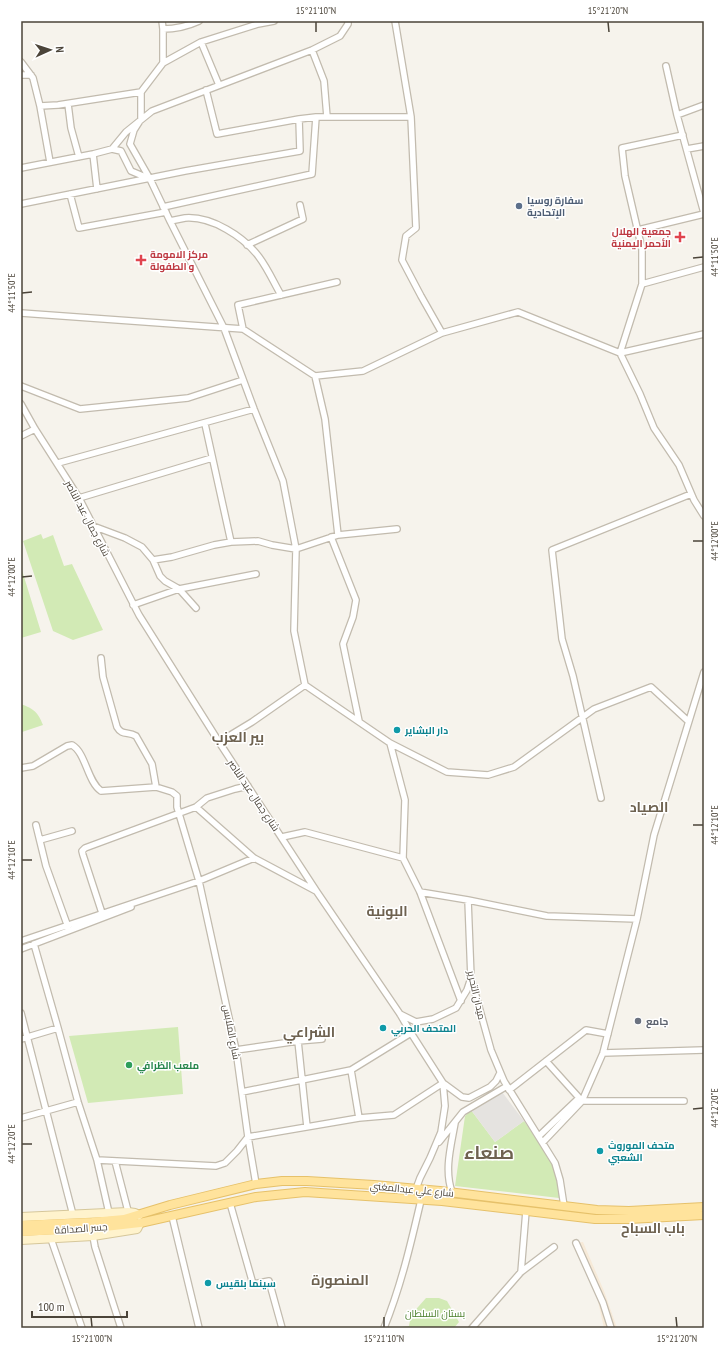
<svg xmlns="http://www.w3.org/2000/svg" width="725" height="1349" viewBox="0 0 725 1349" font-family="'PT Sans Narrow',Cairo,sans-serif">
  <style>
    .commercial { fill: #f7ead8 }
    .green { fill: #d2eab5 }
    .parking { fill: #e5e3e0 }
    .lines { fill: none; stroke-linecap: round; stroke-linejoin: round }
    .street-casing { stroke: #c2bbae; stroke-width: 8 }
    .secondary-casing { stroke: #d6c79b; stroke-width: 10 }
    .primary-casing { stroke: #e6c16a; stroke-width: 10 }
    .street { stroke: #fff; stroke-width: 5.5 }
    .secondary { stroke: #fff3cd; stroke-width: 8 }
    .primary { stroke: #ffe39c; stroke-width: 8 }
    .ticks { fill: none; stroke: #4b4439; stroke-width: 1.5 }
    .service-dot { fill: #5c6f8a; stroke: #fff; stroke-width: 1.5 }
    .health-dot { fill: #e0444e; stroke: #fff; stroke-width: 1.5 }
    .culture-dot { fill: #0f9aa8; stroke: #fff; stroke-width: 1.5 }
    .worship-dot { fill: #6b7280; stroke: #fff; stroke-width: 1.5 }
    .leisure-dot { fill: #2e9e5b; stroke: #fff; stroke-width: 1.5 }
    .labels { text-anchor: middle; stroke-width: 3; stroke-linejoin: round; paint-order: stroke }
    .service-label { font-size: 10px; font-weight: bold; fill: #4e5e75; stroke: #fff; text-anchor: start }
    .health-label { font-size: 10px; font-weight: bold; fill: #be3a42; stroke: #fff; text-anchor: end }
    .street-label { font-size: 10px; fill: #4b4439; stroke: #fff }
    .culture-label { font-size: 10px; font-weight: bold; fill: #0d838f; stroke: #fff; text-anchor: start }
    .worship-label { font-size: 10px; font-weight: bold; fill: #5b616d; stroke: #fff; text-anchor: start }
    .leisure-label { font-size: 10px; font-weight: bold; fill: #27864d; stroke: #fff; text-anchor: start }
    .park-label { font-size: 10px; fill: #4a7f2a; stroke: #fff }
    .district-label { font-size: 14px; font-weight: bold; fill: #6e6250; stroke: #fff }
    .town-label { font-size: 18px; font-weight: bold; fill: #6e6250; stroke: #fff }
    .neatline { fill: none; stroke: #4b4439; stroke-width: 1.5 }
    .ticks-label { font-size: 10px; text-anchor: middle; fill: #4b4439 }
  </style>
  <rect width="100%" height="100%" fill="#f6f3ec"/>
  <path class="commercial" d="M583 1242 604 1291 617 1328H604L597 1297 572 1243Z"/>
  <path class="green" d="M41 534 43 539 53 535 64 566 72 564 103 630 73 640 53 631 23 541Z
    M21 567 41 632 21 638Z
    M21 704C34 709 38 712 43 725L22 732 21 734Z
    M178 1027 183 1094 88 1103 69 1036Z
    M471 1110 495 1142 524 1121 553 1162 559 1181V1198L455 1186 465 1116Z
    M426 1298H439L447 1301 459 1322 454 1328H392L409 1326 411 1315Z"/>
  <path class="parking" d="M502 1092 524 1121 495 1142 471 1110Z"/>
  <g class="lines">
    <defs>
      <path id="street" d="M162 21 163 29V63
        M274 21 258 24 201 42 163 63 141 92V119L134 130 130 144 150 179 170 221 224 328 254 409 283 481 296 549 294 631 305 685 390 743 405 800 403 858 420 892 461 1001
        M395 21 411 117 416 228 406 236 402 260 421 296 442 333
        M163 29C175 29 188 26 199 21
        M201 42 219 85
        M312 50 324 81 327 117
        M21 62 33 78 40 106 50 162
        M666 66 677 115 704 213
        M21 75H31
        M206 90 217 134 299 119 316 117H411
        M68 104 71 128 79 157
        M40 106 58 105 141 92
        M677 115 704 105
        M112 149 126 132 152 111 312 50 340 36 348 24V21
        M687 149 704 146
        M93 154 97 189
        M21 168 93 154 112 149 121 151 131 171 150 179
        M70 194 79 228 166 212
        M21 204 185 171 300 151 299 119
        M163 207 312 174 316 117
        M170 221C175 220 180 219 185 218 212 216 244 237 259 257 268 269 274 283 281 295
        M638 230 704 214
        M247 245 303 219 300 205
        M704 267 642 284 620 353 640 394 654 428 679 465 694 500 704 516
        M642 284V249L625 176 622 148 683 135
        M21 313 243 329 315 376 363 371 442 333 518 312 620 353 704 334
        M243 329 238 305 337 282
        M21 386 80 409 188 398 243 380
        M21 404 35 429 79 498 139 615 219 742 317 892 400 1014 411 1033 443 1083 445 1106 441 1132 430 1158 420 1178 416 1189
        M205 424 231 542
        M21 436 35 429
        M58 463 254 409
        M79 498 212 458
        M93 526 125 538 142 547 153 560 172 557 214 545 231 542 258 541 272 545 296 549 338 535 325 419 315 376
        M338 535 397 529
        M331 537 356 600 353 617 343 644 359 721
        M153 560 160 576 165 581 179 589 196 608
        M133 605 179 589 256 574
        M101 658 103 677 117 727C122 736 128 731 136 736L152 764 156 787
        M219 742 252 722 305 685
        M390 743 447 772 488 775 514 767 594 709 651 687 688 721
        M21 768 33 766 67 746 72 745C86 753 87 781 101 791L156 787 172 792 177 796V807L199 881 236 1050 248 1137 256 1184
        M601 798 573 676 562 639 552 550 691 494
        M196 807 254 858 316 891
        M36 825 46 866 68 927
        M282 837 305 832 403 858
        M40 840 72 831
        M420 892 468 900 547 916 637 919
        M468 900 471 978 491 1050 504 1081 555 1163 560 1180 564 1206
        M102 913 83 855 82 851 85 848 196 807 207 798 235 789 248 786
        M21 941 199 881 254 858
        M34 944 58 1028 78 1102 97 1160 109 1213
        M21 949 131 907
        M21 1013 73 1215
        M400 1014 416 1022 433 1019 456 1008 467 990 471 978
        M21 1039 58 1028
        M298 1041 307 1127
        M236 1050 298 1041 322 1039
        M603 1053 704 1050
        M546 1061 582 1101H684
        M351 1070 359 1118
        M509 1090 586 1030 608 1034
        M242 1092 351 1070 411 1033
        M21 1118 78 1102
        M539 1136 579 1098
        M439 1142 463 1112 507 1086
        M543 1142 582 1101 603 1053 637 919 654 835 704 672
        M97 1160 216 1166 225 1163 237 1151 248 1137 359 1118 394 1115 443 1083 462 1097 469 1098 490 1087 496 1081 500 1073
        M115 1161 129 1215
        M452 1192C444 1170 451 1146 455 1123
        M230 1203 253 1284 269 1281 282 1328
        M172 1216 199 1328
        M93 1236 95 1247 121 1328
        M51 1239 82 1328
        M576 1243 603 1303 611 1328
        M521 1272 526 1211
        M384 1328C401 1286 411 1243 421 1200
        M472 1328 521 1272 554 1247"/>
      <path id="secondary" d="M21 1217 128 1212 135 1213 139 1215
        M21 1240 93 1236 137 1229 140 1223"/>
      <path id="primary" d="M21 1225 92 1222 124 1219 170 1205 256 1184 282 1181H307L374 1185 440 1191 597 1210 629 1211 704 1207
        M21 1232 96 1228 140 1223 256 1197 305 1192 442 1201 595 1219H629L704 1215"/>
    </defs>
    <use href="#street" class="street-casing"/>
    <use href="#secondary" class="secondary-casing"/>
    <use href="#primary" class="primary-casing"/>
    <use href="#street" class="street"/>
    <use href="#secondary" class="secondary"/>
    <use href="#primary" class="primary"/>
  </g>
  <path class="ticks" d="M316 22V32M608 22 609 32M693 258 703 257M22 293 32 292M693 541H703M22 577 32 576M693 825H703M22 860H32M693 1109 703 1108M22 1144H32M91 1317 92 1327M384 1317V1327M676 1317 677 1327"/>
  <circle class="service-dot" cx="519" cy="206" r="4"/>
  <g class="health-dot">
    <path d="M678 231h4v4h4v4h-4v4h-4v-4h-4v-4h4z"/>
    <path d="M139 254h4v4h4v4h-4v4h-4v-4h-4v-4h4z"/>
  </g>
  <g class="culture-dot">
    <circle cx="397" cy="730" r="4"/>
    <circle cx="383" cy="1028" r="4"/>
    <circle cx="600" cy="1151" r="4"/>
    <circle cx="208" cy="1283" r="4"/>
  </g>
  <circle class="worship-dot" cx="638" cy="1021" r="4"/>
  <circle class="leisure-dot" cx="129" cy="1065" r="4"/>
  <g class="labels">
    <g class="service-label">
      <text x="527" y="204">سفارة روسيا<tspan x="527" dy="12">الإتحادية</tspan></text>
    </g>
    <g class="health-label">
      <text x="671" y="235">جمعية الهلال<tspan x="671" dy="12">الأحمر اليمنية</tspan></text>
      <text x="150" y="258" text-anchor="start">مركز الامومة<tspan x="150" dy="12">و الطفولة</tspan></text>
    </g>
    <g class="street-label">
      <text transform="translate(88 518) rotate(62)" y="4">شارع جمال عبد الناصر</text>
      <text transform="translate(254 795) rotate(56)" y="4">شارع جمال عبد الناصر</text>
      <text transform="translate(477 995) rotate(77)" y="4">ميدان التحرير</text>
      <text transform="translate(232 1032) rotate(79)" y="4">شارع الملابس</text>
      <text transform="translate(412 1189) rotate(5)" y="4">شارع علي عبدالمغني</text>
      <text transform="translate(81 1228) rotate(-4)" y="4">جسر الصداقة</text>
    </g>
    <g class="culture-label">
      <text x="405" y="734">دار البشاير</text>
      <text x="391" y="1032">المتحف الحربي</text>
      <text x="608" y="1149">متحف الموروث<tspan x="608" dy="12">الشعبي</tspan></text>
      <text x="216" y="1287">سينما بلقيس</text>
    </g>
    <g class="worship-label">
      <text x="646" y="1025">جامع</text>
    </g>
    <g class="leisure-label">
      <text x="137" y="1069">ملعب الظرافي</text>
    </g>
    <g class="park-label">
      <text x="435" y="1317">بستان السلطان</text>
    </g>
    <g class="district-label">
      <text x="238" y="742">بير العزب</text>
      <text x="649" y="812">الصياد</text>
      <text x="387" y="916">البونية</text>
      <text x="309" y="1037">الشراعي</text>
      <text x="653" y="1233">باب السباح</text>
      <text x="340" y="1285">المنصورة</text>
    </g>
    <g class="town-label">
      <text x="489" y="1159">صنعاء</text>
    </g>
  </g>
  <rect width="725" height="1349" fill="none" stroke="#ffffff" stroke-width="44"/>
  <g transform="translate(50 50) rotate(87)" stroke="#ffffff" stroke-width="3" paint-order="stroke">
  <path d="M0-3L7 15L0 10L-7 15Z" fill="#4b4439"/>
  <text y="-6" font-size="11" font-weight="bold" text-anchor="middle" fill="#4b4439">N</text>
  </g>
  <path d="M32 1311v6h95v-6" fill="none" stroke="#4b4439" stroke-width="2"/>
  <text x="38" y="1311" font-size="12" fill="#4b4439" stroke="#ffffff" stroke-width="3" paint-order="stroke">100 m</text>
  <rect x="22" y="22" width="681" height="1305" class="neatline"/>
  <g class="ticks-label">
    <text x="316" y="14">15°21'10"N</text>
    <text x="608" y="14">15°21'20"N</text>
    <text transform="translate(714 257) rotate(-90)" y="4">44°11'50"E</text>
    <text transform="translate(11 293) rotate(-90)" y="4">44°11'50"E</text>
    <text transform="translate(714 541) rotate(-90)" y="4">44°12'00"E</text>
    <text transform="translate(11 577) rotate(-90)" y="4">44°12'00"E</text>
    <text transform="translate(714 825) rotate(-90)" y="4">44°12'10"E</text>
    <text transform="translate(11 860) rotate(-90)" y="4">44°12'10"E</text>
    <text transform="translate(714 1108) rotate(-90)" y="4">44°12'20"E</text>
    <text transform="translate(11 1144) rotate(-90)" y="4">44°12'20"E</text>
    <text x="92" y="1342">15°21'00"N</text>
    <text x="384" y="1342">15°21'10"N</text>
    <text x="677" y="1342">15°21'20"N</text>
  </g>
</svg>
